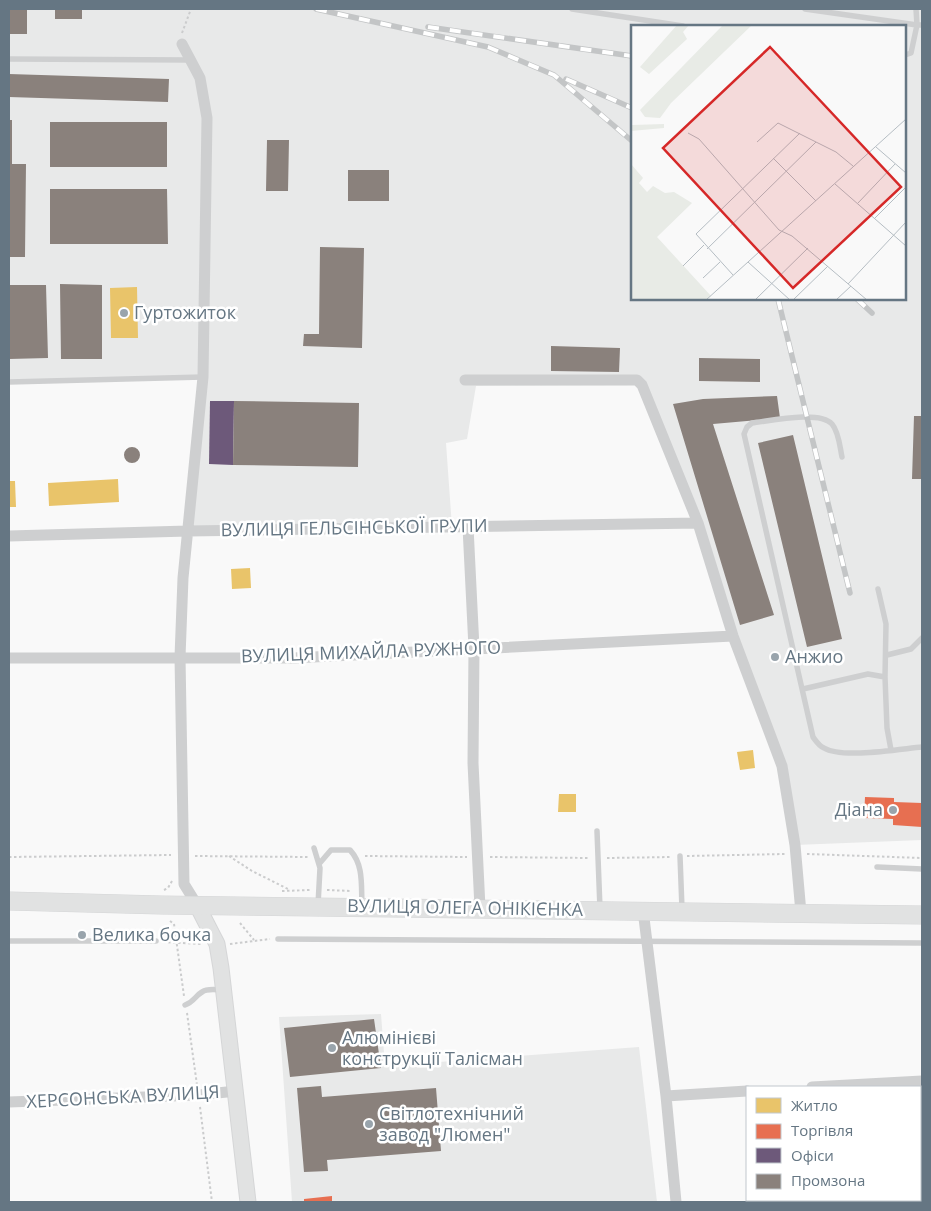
<svg xmlns="http://www.w3.org/2000/svg" width="931" height="1211" viewBox="0 0 931 1211" font-family="'Open Sans',sans-serif">
  <style>
    .built { fill: #e8e9e9; fill-rule: evenodd }
    .homes { fill: #e9c46a }
    .shops { fill: #e76f51 }
    .offices { fill: #6d597a }
    .industry { fill: #8a817c }
    .lines { fill: none; stroke-linecap: round; stroke-linejoin: round }
    .secondary-casing { stroke: #d5d6d7; stroke-width: 17 }
    .primary-casing { stroke: #d5d6d7; stroke-width: 19 }
    .path { stroke: #cbcccd; stroke-width: 2; stroke-dasharray: 2.5 2.5; stroke-linecap: butt }
    .lane { stroke: #cecfd0; stroke-width: 5.5 }
    .street { stroke: #cecfd0; stroke-width: 11 }
    .secondary { stroke: #e1e2e2; stroke-width: 15 }
    .primary { stroke: #e1e2e2; stroke-width: 18 }
    .rail-casing { stroke: #c3c5c6; stroke-width: 5.5 }
    .rail { stroke: #fff; stroke-width: 4; stroke-dasharray: 11; stroke-linecap: butt }
    .poi-dot { fill: #99a4ac; stroke: #fff; stroke-width: 2 }
    .labels { text-anchor: middle; stroke-width: 5; stroke-linejoin: round; paint-order: stroke }
    .poi-label { font-size: 18px; fill: #657683; stroke: #fff; text-anchor: start }
    .street-label { font-size: 18px; fill: #657683; stroke: #fff }
    .inset-road { fill: none; stroke: #b5bdc3; stroke-width: 1 }
    .view { fill: #d62828; fill-opacity: 0.15; stroke: #d62828; stroke-width: 2.5 }
    .inset-edge { fill: none; stroke: #657683; stroke-width: 2.5 }
  </style>
  <rect width="100%" height="100%" fill="#f9f9f9"/>
  <path class="built" d="M9 9H922V840L795 845 782 766 642 385 476 386 467 439 446 443 452 527 188 531 203 377 9 382ZM632 26H905V299H632Z
    M381 1014 385 1066 639 1047 657 1202H292L279 1017Z"/>
  <path class="homes" d="M137 287 138 338H111L110 288Z
    M118 479 119 502 49 506 48 483Z
    M9 481H15L16 507H9Z
    M250 568 251 588 232 589 231 569Z
    M753 750 755 768 740 770 737 752Z
    M559 794H576V812H558Z"/>
  <path class="shops" d="M865 797 894 798V802L922 803V827L893 825V819L864 818Z
    M332 1196V1202H304V1199Z"/>
  <path class="offices" d="M210 401H234L233 465 209 464Z"/>
  <path class="industry" d="M9 9H27V34H9Z
    M55 9H82V19H55Z
    M9 74 169 79 168 102 9 97Z
    M9 120H12V164H26L25 257H9Z
    M50 122H167V167H50Z
    M267 140H289L288 191H266Z
    M348 170H389V201H348Z
    M50 189H167L168 244H50Z
    M320 247 364 248 362 348 303 346 304 334H319Z
    M60 284 102 285V359H61Z
    M9 285H46L48 358 9 359Z
    M551 346 620 348 619 372 551 371Z
    M699 358 760 359V382L699 381Z
    M777 396 780 418 713 424 774 615 740 625 673 404 703 399Z
    M234 401 359 403 358 467 233 465Z
    M914 416H922V479H912Z
    M793 435 842 639 807 647 758 443Z
    M124 455a8 8 0 1 1 16 0a8 8 0 1 1-16 0Z
    M374 1019 381 1068 290 1077 284 1028Z
    M321 1086 322 1097 436 1088 441 1151 327 1160 328 1171 304 1172 297 1088Z"/>
  <g class="lines">
    <defs>
      <path id="secondary" d="M197 905 217 944 221 968 248 1202"/>
      <path id="primary" d="M9 901 161 905 922 915"/>
    </defs>
    <use href="#secondary" class="secondary-casing"/>
    <use href="#primary" class="primary-casing"/>
    <path class="path" d="M182 33 191 9
      M807 854 922 858
      M195 856 308 857
      M229 856 252 871 288 889
      M365 856 467 857
      M687 856 785 854
      M9 857 171 855
      M490 857 590 858
      M607 858 672 857
      M164 890 168 888 172 881
      M327 890 352 891
      M282 891 310 890
      M170 921 174 924 184 996
      M240 923 254 940
      M163 942 201 944
      M230 944 270 939
      M187 1013 197 1085
      M200 1107 212 1202"/>
    <path class="lane" d="M572 9 683 26
      M805 9 917 25 911 53 905 55
      M916 9 917 25H922
      M9 59 190 60
      M9 382 203 377
      M842 457C840 448 839 432 832 424 819 410 770 421 752 423L747 427 744 434 813 737C816 741 819 746 824 748 842 759 900 749 922 747
      M878 589 886 624 885 677 887 728 891 750
      M887 655 911 649 922 638
      M803 689 868 674 885 677
      M597 831 600 909
      M314 848 320 868 318 905
      M680 856 682 909
      M319 864 331 850H350C364 865 361 886 362 905
      M877 867 922 869
      M278 939 922 943
      M9 941H156
      M185 1005C194 1002 195 996 202 992 207 988 217 990 223 990"/>
    <path class="street" d="M182 44 200 78 207 118 203 377 183 578 180 657 184 884 197 905
      M465 380H637L642 385 698 523 733 636 782 766 795 845 801 913
      M468 527 474 648 473 763 480 908
      M9 536 188 531 698 523
      M9 658H293L733 636
      M643 910 666 1096 676 1202
      M812 1087 922 1081
      M666 1096 747 1091
      M9 1102 199 1095 236 1091"/>
    <use href="#secondary" class="secondary"/>
    <use href="#primary" class="primary"/>
    <defs>
      <path id="rail" d="M316 9 488 47 554 75 632 141
        M428 27 632 56
        M566 79 632 108
        M778 299 850 593
        M857 299 872 313"/>
    </defs>
    <use href="#rail" class="rail-casing"/>
    <use href="#rail" class="rail"/>
  </g>
  <g class="poi-dot">
    <circle cx="124" cy="313" r="5"/>
    <circle cx="775" cy="657" r="5"/>
    <circle cx="893" cy="810" r="5"/>
    <circle cx="82" cy="935" r="5"/>
    <circle cx="332" cy="1048" r="5"/>
    <circle cx="369" cy="1124" r="5"/>
  </g>
  <g class="labels">
    <g class="poi-label">
      <text x="134" y="319">Гуртожиток</text>
      <text x="785" y="663">Анжио</text>
      <text x="883" y="816" text-anchor="end">Діана</text>
      <text x="92" y="941">Велика бочка</text>
      <text x="342" y="1044">Алюмінієві<tspan x="342" dy="21">конструкції Талісман</tspan></text>
      <text x="379" y="1120">Світлотехнічний<tspan x="379" dy="21">завод "Люмен"</tspan></text>
    </g>
    <g class="street-label">
      <text transform="translate(354 528) rotate(-1)" y="6">ВУЛИЦЯ ГЕЛЬСІНСЬКОЇ ГРУПИ</text>
      <text transform="translate(371 652) rotate(-2)" y="6">ВУЛИЦЯ МИХАЙЛА РУЖНОГО</text>
      <text transform="translate(465 908) rotate(1)" y="6">ВУЛИЦЯ ОЛЕГА ОНІКІЄНКА</text>
      <text transform="translate(123 1097) rotate(-3)" y="6">ХЕРСОНСЬКА ВУЛИЦЯ</text>
    </g>
  </g>
  <g transform="translate(631 25)">
    <rect width="275" height="275" fill="#f9f9f9"/>
    <path d="M46 0H58L52 7 56 14 18 49 9 42ZM92 0H121L40 78 29 93 14 92 9 85ZM33 99V103L0 106 1 100ZM0 139 12 153 8 158 16 167 22 161 34 168 43 167 61 178 26 212 80 271 75 275H0Z" fill="#e8ebe6"/>
    <path class="inset-road" d="M57 108 68 114 148 205 161 211 236 275M126 117 147 98 205 127 222 141M245 122 275 148M142 133 185 176M204 159 275 221M227 178 264 139M244 193 275 162M76 224 185 117M117 237 159 275M52 241 73 220M102 250 65 209 169 108M72 253 89 237M217 259 275 197M75 275 275 94M124 275 177 223M162 275 197 241M205 275 220 261"/>
    <path class="view" d="M139 22 270 162 162 263 32 123Z"/>
    <rect width="275" height="275" class="inset-edge"/>
  </g>
  <rect width="931" height="1211" fill="none" stroke="#657683" stroke-width="20"/>
  <rect x="746" y="1086" width="175" height="115" fill="#ffffff" stroke="#c1c8cd"/>
  <rect x="756" y="1098" width="25" height="15" fill="#e9c46a" stroke="#c1c8cd"/>
  <text x="791" y="1111" font-size="15" fill="#657683">Житло</text>
  <rect x="756" y="1124" width="25" height="15" fill="#e76f51" stroke="#c1c8cd"/>
  <text x="791" y="1136" font-size="15" fill="#657683">Торгівля</text>
  <rect x="756" y="1148" width="25" height="15" fill="#6d597a" stroke="#c1c8cd"/>
  <text x="791" y="1161" font-size="15" fill="#657683">Офіси</text>
  <rect x="756" y="1174" width="25" height="15" fill="#8a817c" stroke="#c1c8cd"/>
  <text x="791" y="1186" font-size="15" fill="#657683">Промзона</text>
</svg>
